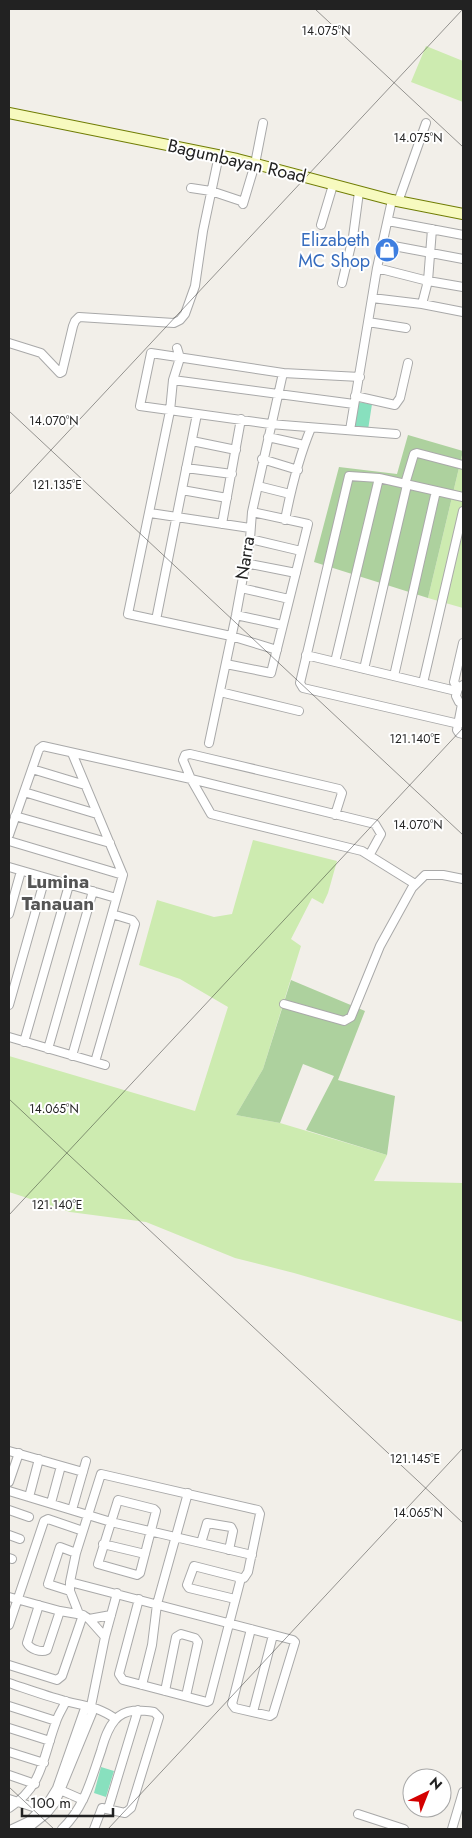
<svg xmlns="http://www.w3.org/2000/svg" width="472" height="1838" viewBox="0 0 472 1838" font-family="Jost,sans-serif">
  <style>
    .grass { fill: #cdebb0 }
    .forest { fill: #add19e }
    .pitch { fill: #88e0be }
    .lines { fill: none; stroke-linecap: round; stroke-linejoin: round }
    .street-casing { stroke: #a9a9a9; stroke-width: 10 }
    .secondary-casing { stroke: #707d05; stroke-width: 12 }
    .street { stroke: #fff; stroke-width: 8 }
    .secondary { stroke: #f7fabf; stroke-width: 10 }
    .ticks { fill: none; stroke: #222; stroke-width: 1; stroke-opacity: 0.45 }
    .labels { text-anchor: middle; stroke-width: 4; stroke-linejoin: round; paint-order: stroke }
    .street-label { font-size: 18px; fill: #222; stroke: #fff }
    .shop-label { font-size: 18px; fill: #366cbe; stroke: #fff; text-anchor: end }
    .neighbourhood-label { font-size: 19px; font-weight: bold; fill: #555; stroke: #fff }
    .ticks-label { font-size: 12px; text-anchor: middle; fill: #222; stroke: #fff; stroke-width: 4; stroke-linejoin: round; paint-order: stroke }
  </style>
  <rect width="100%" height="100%" fill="#f2efe9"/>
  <path class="grass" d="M426 46 463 61V102L411 82Z
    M463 451V608L428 598Z
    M253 840 337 861 328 893 323 904 312 898 291 939 301 946 263 1069 236 1115 280 1123 387 1155 374 1181 463 1183V1322L294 1273 235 1258 146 1222 70 1212 9 1192V1056L195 1111 228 1007 180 979 139 965 157 900 214 917 232 914Z"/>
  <path class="forest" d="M408 435 463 451 428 598 314 562 339 467 397 474Z
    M291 980 365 1011 338 1080 395 1096 387 1155 306 1130 334 1076 303 1064 280 1123 236 1115 263 1069Z"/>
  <path class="pitch" d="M357 402 372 404 368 430 353 428Z
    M101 1767 114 1771 106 1797 94 1793Z"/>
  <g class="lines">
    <defs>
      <path id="street" d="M191 188 211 191 241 201 243 204 255 164 263 123
        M398 202 426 123
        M388 221 463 235
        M321 225 333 185
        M383 244 463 259
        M377 268 428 281 463 287
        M342 283 353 237 359 192
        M372 298 422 304 463 312
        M422 304 428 281 432 229
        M368 322 406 328
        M9 343 41 353 60 373 62 372 73 326 75 321 79 317 174 323 180 320 185 314 195 286 203 231 219 155
        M177 348 180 358 173 380 170 411 128 614 231 636 277 650
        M360 377 283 373 151 353 140 406 270 424 396 434
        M173 380 354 404
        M355 396 395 405 400 398 408 363
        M350 430 377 268 392 200
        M268 437 304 445
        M192 441 236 450
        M262 459 298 470
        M186 468 232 474
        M405 484 414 454 417 453 463 465
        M258 486 290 494
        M182 490 227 498
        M150 513 250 528
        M285 520C291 489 299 457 311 428
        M222 524 241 419
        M250 539 301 551
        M245 563 296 573
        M241 588 289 599
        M236 615 282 625
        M156 620 197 414
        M306 655 456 691
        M335 662 379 478
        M226 664 271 673 308 524 252 512
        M364 669 407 485
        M394 676 436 491
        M423 683 463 511
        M463 685 458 688 456 696 459 702 463 704
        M458 688 454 682 463 643
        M220 692 299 711
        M462 704 457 730 459 733 463 734
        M459 724 303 688 300 683 349 476 379 478 463 497
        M209 743 236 615 250 539 252 512 283 373
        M72 753 123 875 72 1056
        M32 769 85 785
        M24 792 97 814
        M335 815 342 793 339 789 190 754 185 755 183 760 191 779 211 814 362 851 415 884
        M15 816 110 843
        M9 835 39 749 43 746 191 779 375 824 381 834 370 854
        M9 841 123 875
        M9 867 116 898
        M9 914 21 871
        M284 1004 344 1021 351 1017 380 946 412 888 425 875H443L463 879
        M9 1005 45 878
        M9 1037 105 1065
        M24 1042 69 885
        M48 1049 93 891
        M95 1062 135 924 132 920 112 914
        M9 1451 83 1472
        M9 1482 19 1453
        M9 1491 111 1522 252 1555
        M29 1497 39 1459
        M118 1500 154 1509 156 1511 140 1573 137 1575 98 1564Z
        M51 1503 61 1466
        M9 1510 29 1517
        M72 1510 86 1461
        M9 1535 20 1539
        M201 1543 207 1523 231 1527 233 1531 229 1550
        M103 1544 145 1554
        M9 1558 12 1559
        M70 1582 293 1640 295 1642 273 1714 270 1716 235 1708 232 1704 251 1629
        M70 1591 48 1584 60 1547 76 1553
        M9 1597 60 1611 83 1615 62 1676 57 1680 9 1665
        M235 1599 189 1588 187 1585 194 1566 241 1578
        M39 1605 27 1643C30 1649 41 1653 47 1650L60 1611
        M79 1614 70 1591V1582L76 1553 101 1474 258 1510 260 1514 248 1572 244 1578H241L209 1701 207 1702 123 1680 119 1674 139 1599
        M83 1615 89 1619 105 1637
        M89 1619 111 1615
        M9 1625 44 1521 48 1519 83 1531
        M9 1683C27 1689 46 1696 65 1701 87 1707 95 1705 116 1719
        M142 1685 152 1645 157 1604 188 1493
        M165 1691 176 1637 181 1634 195 1638 198 1642 186 1696
        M9 1706 56 1721
        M253 1712 273 1635
        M9 1728 50 1741
        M9 1752 44 1763
        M9 1775 35 1784
        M58 1789 83 1800
        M9 1799 45 1811
        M9 1808C43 1787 43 1756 56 1722 58 1715 63 1708 66 1701
        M108 1809 138 1710
        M358 1814 404 1829
        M12 1829 29 1821 49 1801 57 1788 84 1711 91 1706
        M27 1829 47 1813 55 1803 92 1713 91 1706 105 1637 117 1593
        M62 1829C84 1808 91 1780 101 1751 104 1741 107 1729 115 1720 125 1708 141 1710 154 1712L159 1717 131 1808 125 1813 102 1808 94 1829
        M452 1829 463 1792"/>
      <path id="secondary" d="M9 113 237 159 392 200 463 214"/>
    </defs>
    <use href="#street" class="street-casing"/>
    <use href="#secondary" class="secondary-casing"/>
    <use href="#street" class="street"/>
    <use href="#secondary" class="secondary"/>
  </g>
  <path class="ticks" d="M315 9 463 147M9 411 463 835M9 495 463 9M9 1099 463 1523M9 1215 463 728M9 1787 54 1829M108 1829 463 1448"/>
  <defs>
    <symbol id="shop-disc" viewBox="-11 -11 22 22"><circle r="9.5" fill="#3f7fe0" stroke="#fff"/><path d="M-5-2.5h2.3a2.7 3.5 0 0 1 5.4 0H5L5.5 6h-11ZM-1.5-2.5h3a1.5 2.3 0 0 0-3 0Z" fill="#fff"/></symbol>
  </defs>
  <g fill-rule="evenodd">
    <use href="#shop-disc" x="373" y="236" width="28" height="28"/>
  </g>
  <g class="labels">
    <g class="street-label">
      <text transform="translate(237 161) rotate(13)" y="6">Bagumbayan Road</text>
      <text transform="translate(245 558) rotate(-81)" y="6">Narra</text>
    </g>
    <g class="shop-label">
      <text x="370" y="246">Elizabeth<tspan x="370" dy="21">MC Shop</tspan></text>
    </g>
    <g class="neighbourhood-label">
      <text x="58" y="888">Lumina<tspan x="58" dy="22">Tanauan</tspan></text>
    </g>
  </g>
  <g class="ticks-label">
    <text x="326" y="35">14.075°N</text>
    <text x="418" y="142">14.075°N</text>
    <text x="54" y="425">14.070°N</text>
    <text x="57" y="489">121.135°E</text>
    <text x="415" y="743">121.140°E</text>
    <text x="418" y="829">14.070°N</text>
    <text x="54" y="1113">14.065°N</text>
    <text x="57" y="1209">121.140°E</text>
    <text x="415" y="1463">121.145°E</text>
    <text x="418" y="1517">14.065°N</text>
  </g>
  <rect width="472" height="1838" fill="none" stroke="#222222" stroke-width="20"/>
  <g transform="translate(427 1793) rotate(43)"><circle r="24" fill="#ffffff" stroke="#a7a7a7"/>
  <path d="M0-4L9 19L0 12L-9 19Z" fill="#d40000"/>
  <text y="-8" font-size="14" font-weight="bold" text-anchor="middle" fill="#222222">N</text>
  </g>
  <path d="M22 1808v8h91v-8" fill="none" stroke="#222222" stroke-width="2.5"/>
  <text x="30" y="1808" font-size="15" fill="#222222" stroke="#ffffff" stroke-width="4" paint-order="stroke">100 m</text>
</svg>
